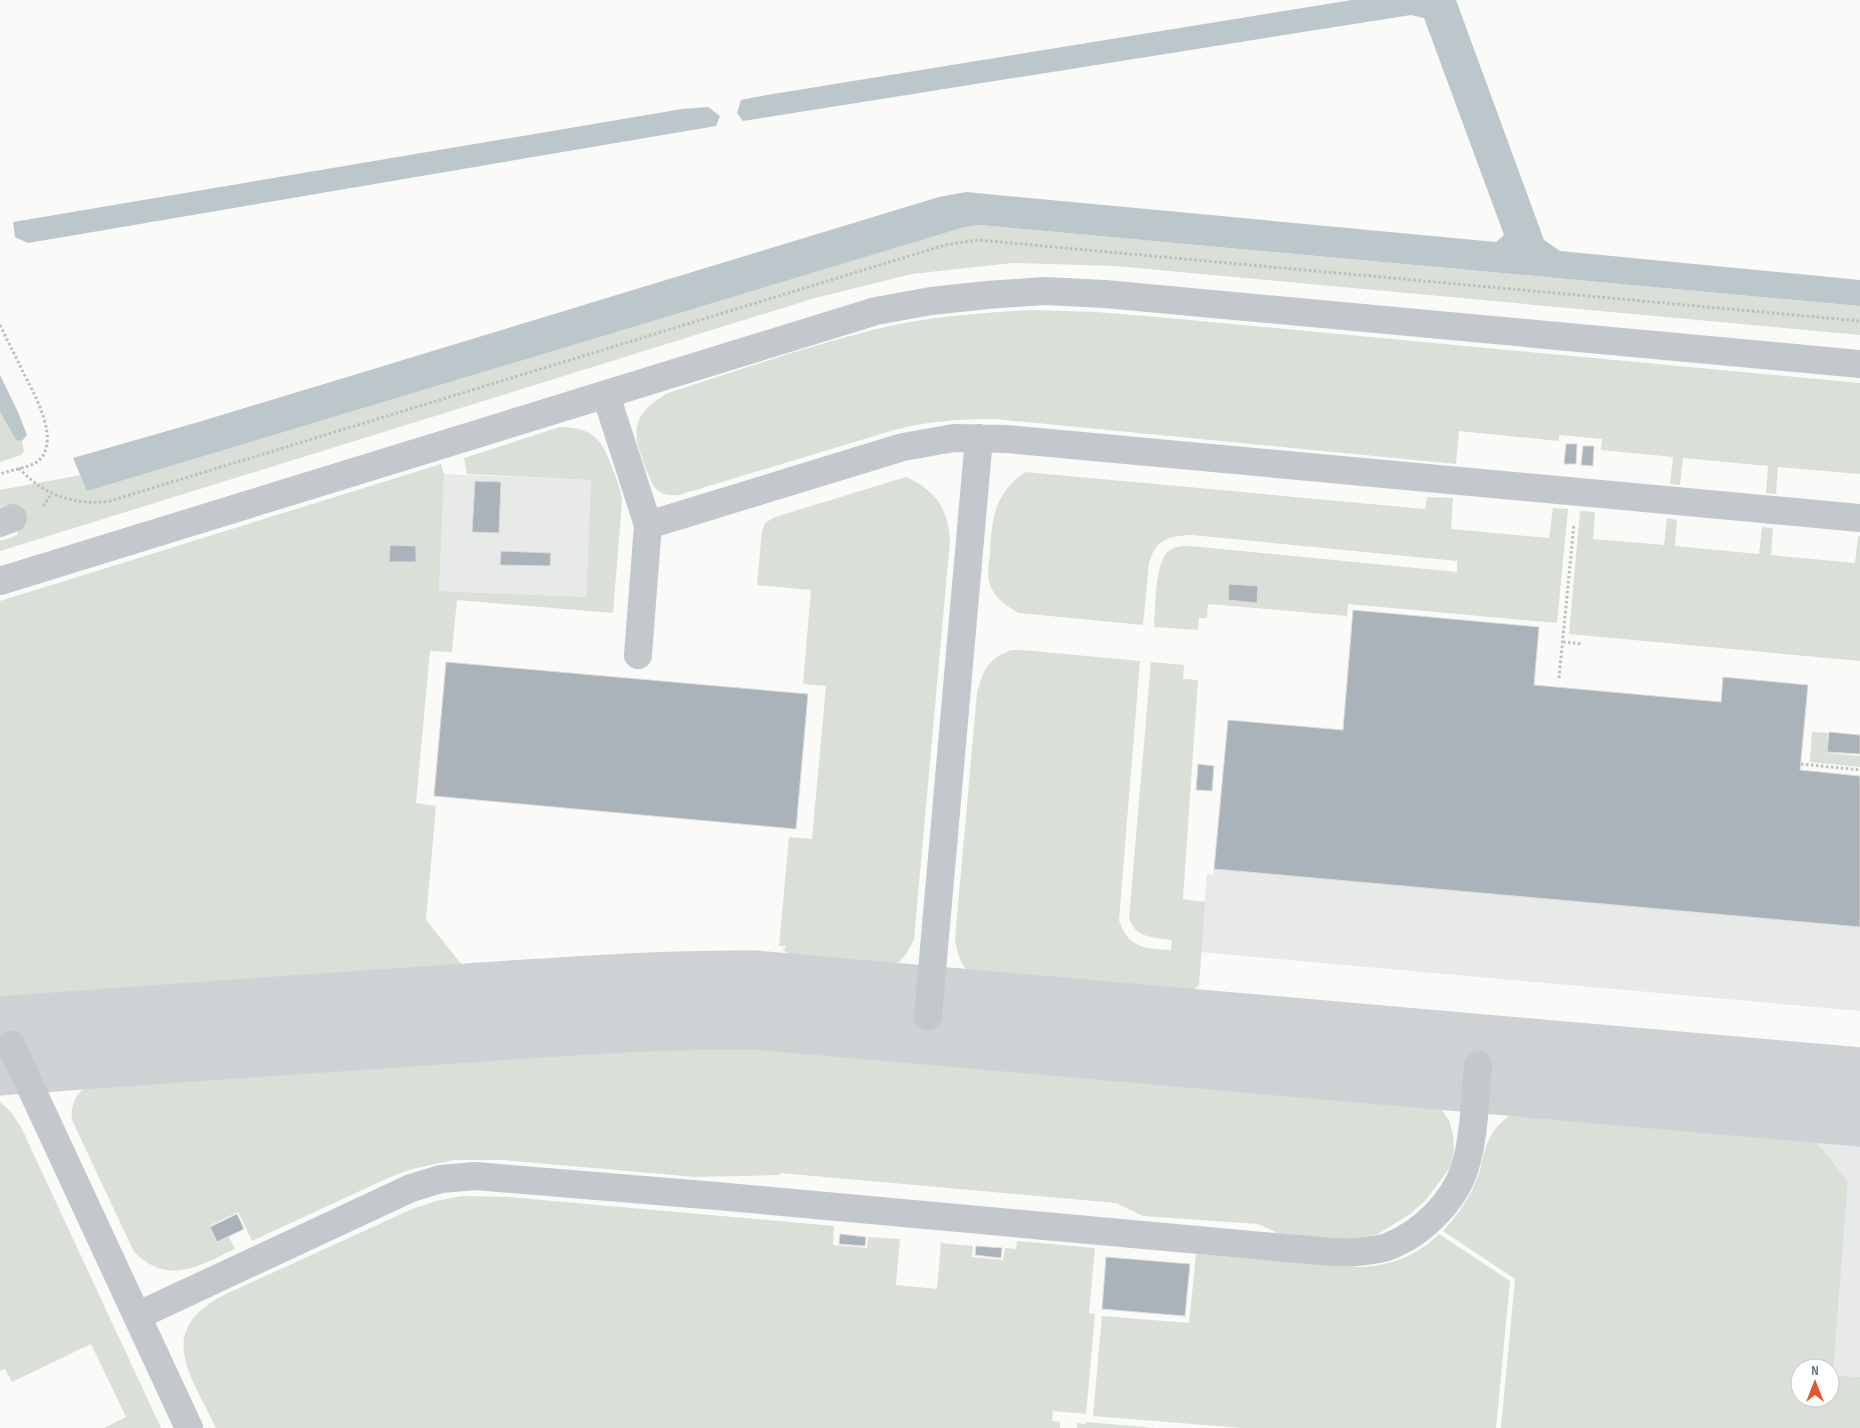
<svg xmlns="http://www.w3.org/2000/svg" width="1860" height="1428" viewBox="0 0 1860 1428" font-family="'Sofia Sans Condensed',sans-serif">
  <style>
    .built { fill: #e8e9e9 }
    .green { fill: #dadfd7; fill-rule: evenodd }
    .water { fill: #bbc7cb }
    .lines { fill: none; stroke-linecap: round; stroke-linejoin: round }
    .taxiway { stroke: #ced2d4; stroke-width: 99 }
    .building { fill: #aab3b9; stroke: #dcdcda }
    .path { stroke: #bbbfc2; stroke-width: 3; stroke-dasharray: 2.5 2.5; stroke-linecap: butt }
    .minor { stroke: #c3c8cc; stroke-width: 28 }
  </style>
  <rect width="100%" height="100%" fill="#fafaf8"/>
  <path class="built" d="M444 474 591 480 586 597 439 591Z
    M1214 869 1860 927V1011L1200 952 1207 874 1213 875Z
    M1804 1127 1860 1132V1377L1833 1375 1848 1181Z"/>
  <path class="green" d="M980 225 1860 306V335L1115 266 1012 263 912 274 815 298 0 551V541L18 535 8 505 0 507V490L81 475 87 490 965 227Z
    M1030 310 1096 312 1157 317 1860 383V474L1778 467 1776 494 1766 493 1768 466 1683 458 1680 485 1670 484 1673 457 1601 450 1602 439 1559 435V441L1459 431 1456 464 995 419C960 419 928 421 894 430L679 495C667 496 658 494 652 484 636 442 621 420 668 393 741 370 815 343 890 326 936 316 984 313 1030 310Z
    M0 412 16 440 22 441 24 451 21 455 0 462Z
    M560 427C594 427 603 441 613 470 617 480 621 490 622 501L613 613 457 600 452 652 430 651 416 803 436 806 426 920 471 976V978L0 1011V601L441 464 444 474 439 591 586 597 591 480 467 474 464 458Z
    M1025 472 1425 509 1427 497 1453 498 1451 529 1549 538 1553 508 1568 509 1557 623 1348 604 1347 616 1208 604 1207 618H1199L1198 630 1154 627C1156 608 1154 560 1170 550 1176 546 1183 546 1189 546L1457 572V561L1192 535C1168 536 1156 539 1149 563L1143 625 1019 613C1008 607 997 600 991 587 986 577 989 564 990 553 992 518 994 494 1025 472Z
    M906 477C935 490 948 508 950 540L914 939C903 964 890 974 862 974L861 977 806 972 807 969 782 949H785V946H779L789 837 812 839 826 686 803 684 811 590 757 585 762 531 765 523 775 517Z
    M1580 511 1595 512 1593 539 1664 545 1667 518 1677 520 1675 546 1759 554 1762 527 1773 528 1771 555 1855 563 1858 536H1860V661L1569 634Z
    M1011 650H1022L1140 661 1119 920C1128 948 1145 949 1171 950L1172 940C1154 937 1136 939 1129 918L1151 662 1184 665 1183 679 1198 680 1183 899 1205 902 1199 985 1178 1003 999 987C970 979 960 970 955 939L977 693C983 670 988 659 1011 650Z
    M1812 732 1828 733 1827 753 1860 756V767L1810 762Z
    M674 1033H758L1406 1091 1424 1097 1438 1105 1449 1120 1453 1135 1454 1150 1451 1166 1426 1200 1410 1214 1378 1234 1364 1239 1350 1240 1280 1234 1258 1224 1143 1216 1116 1203 780 1173V1175L696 1177 503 1160H454L412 1169 388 1178 252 1241 238 1212 209 1226 217 1243 229 1237 235 1249C199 1266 168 1286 134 1252L72 1120C68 1083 108 1075 137 1068L331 1053Z
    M0 1102 11 1112 21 1127 161 1428H104L126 1417 91 1344 12 1382 5 1369 0 1371Z
    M1540 1102 1804 1127 1848 1181 1833 1375 1860 1377V1428H1501L1515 1279 1443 1231C1459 1214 1470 1197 1478 1176 1481 1168 1482 1158 1485 1150 1492 1124 1515 1108 1540 1102ZM1800 1368H1830V1398H1800Z
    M462 1196 508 1197 834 1226 833 1245 867 1248 868 1237 900 1239 896 1285 937 1289 941 1243 973 1246 972 1257 1003 1260 1005 1248 1016 1249 1017 1241 1095 1248 1089 1313 1095 1314 1086 1414 1053 1411 1052 1421 1060 1422V1428H216C191 1375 154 1331 224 1295L412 1209 436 1201Z
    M1439 1234 1510 1281 1496 1428H1241L1093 1416 1102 1316 1189 1323 1196 1254 1360 1267C1390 1266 1417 1256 1439 1234Z
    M1086 1422 1155 1428H1077V1423L1085 1424Z"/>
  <path class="water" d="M1352 0H1456L1544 240 1560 251 1860 280V306L980 225 965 227 87 491 73 458 202 421 939 197 966 192 1496 242 1504 235 1424 18 1411 15 743 121 737 113 741 100 767 95Z
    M708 107 720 116 716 126 28 243 15 237 13 222 682 109Z
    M0 375 18 412 27 435 22 441 16 440 0 412Z"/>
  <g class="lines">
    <path class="taxiway" d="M0 1046C161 1035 321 1022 482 1012 573 1006 664 999 755 1000L1860 1097"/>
  </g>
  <path class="building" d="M1566 444H1577L1576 464H1564Z
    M1583 446H1594L1593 466 1581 465Z
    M475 481 501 482 499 533 472 532Z
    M390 545 416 546V562H389Z
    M501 551 551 553 550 566 500 565Z
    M1229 584 1258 586 1257 603 1228 600Z
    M1353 610 1539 627 1534 685 1721 702 1723 677 1808 685 1800 770 1860 776V927L1214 869 1228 720 1343 730Z
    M446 662 808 694 796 829 434 796Z
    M1829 732 1860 735V754L1827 752Z
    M1198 764 1214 766 1212 791 1196 790Z
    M237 1214 244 1229 217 1242 210 1227Z
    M840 1234 866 1237 865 1246 839 1244Z
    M976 1246 1002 1248 1001 1258 975 1255Z
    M1106 1257 1190 1264 1185 1316 1102 1309Z"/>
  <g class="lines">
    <path class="path" d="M0 325C7 340 15 355 22 370 33 392 63 442 37 462 27 468 11 470 0 474
      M19 468C43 495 74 506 110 501L945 245 978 240 1860 321
      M43 506 51 494
      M1563 642 1583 644
      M1559 678 1574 524
      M1801 764 1860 770"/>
    <path class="minor" d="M606 395 648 525 638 655
      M0 523 13 518
      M648 525 903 447 954 438 1007 439 1860 518
      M0 581 876 311 931 301 987 295 1044 291 1105 294 1860 364
      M928 1016 979 438
      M11 1045 189 1428
      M137 1316 411 1188 441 1179 475 1176 717 1196 1285 1248C1307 1249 1336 1254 1357 1252 1367 1251 1379 1250 1387 1247 1424 1233 1458 1198 1467 1160 1475 1129 1475 1096 1478 1065"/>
  </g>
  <g transform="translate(1815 1383)"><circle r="24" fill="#ffffff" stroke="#c1c8cd"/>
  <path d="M0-4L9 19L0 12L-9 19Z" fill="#e4572e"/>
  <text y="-8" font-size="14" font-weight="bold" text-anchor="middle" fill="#657683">N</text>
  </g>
</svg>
